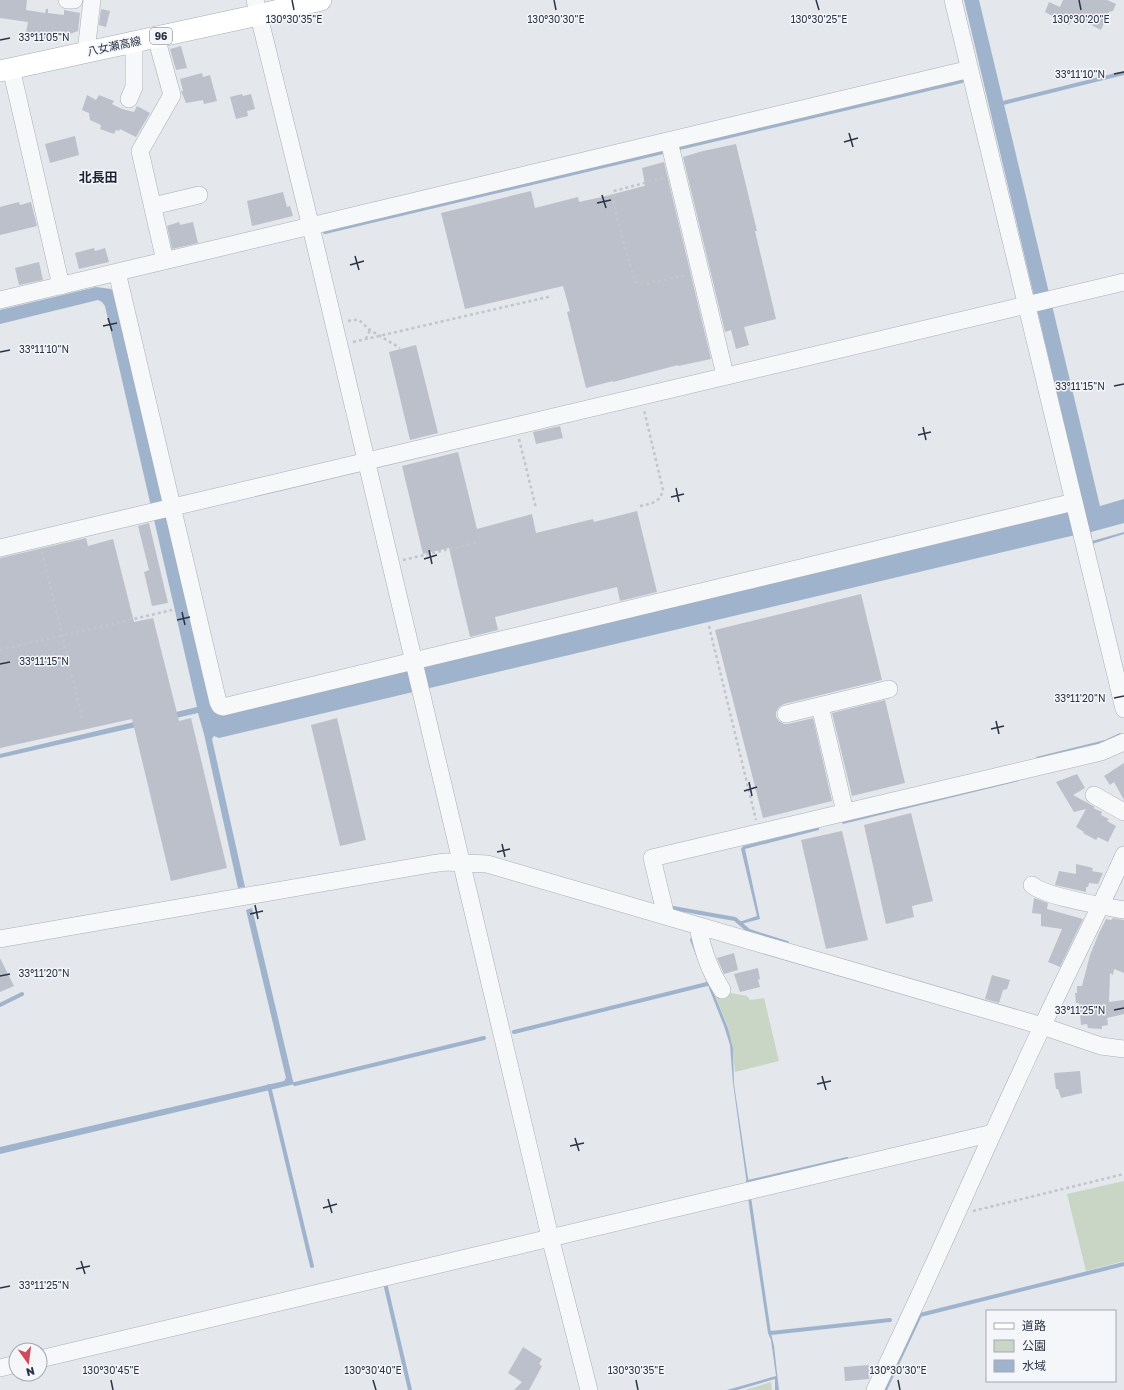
<svg xmlns="http://www.w3.org/2000/svg" width="1124" height="1390" viewBox="0 0 1124 1390" font-family="'Golos Text','Noto Sans JP',sans-serif">
  <style>
    .green { fill: #c9d6c5 }
    .water { fill: #9fb4cc }
    .lines { fill: none; stroke-linecap: round; stroke-linejoin: round }
    .stream { stroke: #9fb4cc; stroke-width: 4 }
    .building { fill: #bbc0ca }
    .minor-casing { stroke: #a9aeb7; stroke-width: 18 }
    .major-casing { stroke: #a3abb8; stroke-width: 22 }
    .path { stroke: #c2c5cb; stroke-width: 2.5; stroke-dasharray: 3 3; stroke-linecap: butt }
    .minor { stroke: #f7f8fa; stroke-width: 17 }
    .major { stroke: #fff; stroke-width: 21 }
    .ticks { fill: none; stroke: #2b3445; stroke-width: 1.5 }
    .labels { text-anchor: middle; stroke-width: 3; stroke-linejoin: round; paint-order: stroke }
    .shield { fill: #f4f6f9; stroke: #676e7b; stroke-width: 1 }
    .shield-label { font-size: 10px; font-weight: bold; fill: #2b3445 }
    .street-label { font-size: 11px; fill: #2b3445; stroke: #f4f6f9 }
    .quarter-label { font-size: 13px; font-weight: bold; fill: #1d2536; stroke: #f4f6f9 }
    .ticks-label { font-size: 10px; text-anchor: middle; fill: #2b3445; stroke: #f4f6f9; stroke-width: 3; stroke-linejoin: round; paint-order: stroke }
  </style>
  <rect width="100%" height="100%" fill="#e4e7ec"/>
  <path class="green" d="M713 990 747 996 750 1000 764 998 779 1061 735 1072 733 1050 728 1027Z
    M1124 1181V1261L1086 1271 1067 1194Z
    M771 1382 772 1390H745Z"/>
  <path class="water" d="M964 0H979L1100 506 1124 499V523L1091 532 1092 541 1124 532V534L1092 544 1088 532 219 738 214 736 212 739 245 887 238 888 204 734 198 713 0 758V754L197 707 105 306 102 302 98 300 0 324V310L96 287 111 289 116 295 213 709 1084 508Z
    M1120 733 1121 734 1106 742 1037 760 1036 757 1105 740Z
    M1018 779 1019 781 843 824 842 822Z
    M819 827V830L745 849 760 919 741 924 739 922 757 916 741 849 743 846Z
    M252 908 293 1081 295 1084 0 1154V1147L284 1081 286 1078 246 910Z
    M691 937 728 1028 733 1049 734 1084 749 1185H747L733 1083 730 1045 724 1026 690 940Z
    M748 1197H751L771 1333 774 1346 779 1390H775V1379L737 1390H727L776 1376 771 1340 768 1333 752 1226Z"/>
  <g class="lines">
    <path class="stream" d="M1003 103 1124 73
      M675 149 962 81
      M325 232 667 151
      M673 908 735 919 749 931 787 943
      M0 1005 22 994
      M514 1032 707 984
      M295 1084 484 1038
      M269 1086 312 1266
      M748 1182 847 1159
      M382 1283H385L410 1390
      M771 1333 890 1320
      M885 1390 920 1315 1124 1264"/>
  </g>
  <path class="building" d="M0 0H27L26 10 45 13 46 9H48V13L64 15V10L80 13 78 31 65 36 50 34V36H45V39L32 38 34 33 26 32 28 22 0 18Z
    M1063 0H1107L1116 4 1113 11 1109 12 1101 30 1074 16 1069 25 1045 12 1049 2 1060 7Z
    M101 9 110 11 106 27 99 25Z
    M181 46 187 68 176 70 170 49Z
    M202 73 203 77 210 75 217 101 204 104 203 100 186 103 181 91H183L180 79Z
    M242 94 243 96 251 94 255 109 247 111 248 116 236 119 230 97Z
    M87 95 96 100 99 95 114 101 112 104 122 109 134 112 137 106 150 113 136 137 120 129 119 131 116 130 114 134 100 129 101 125 90 120 89 113 82 110Z
    M75 136 79 155 50 163 45 144Z
    M736 144 757 231H755L776 319 744 327 749 345 736 349 731 330 725 332 683 157 703 151Z
    M664 162 711 359 678 366V365L613 382V381L586 388 567 312 570 311 563 286 465 309 441 213 531 191 535 208 578 197 579 202 606 196 644 186 645 185 642 168Z
    M283 192 287 207 290 206 293 216 252 226 247 201Z
    M19 202 20 205 31 202 37 226 0 235V207Z
    M179 222 180 225 193 222 198 243 172 249 167 226Z
    M94 248 95 251 105 248 109 262 79 269 75 253Z
    M39 262 43 280 19 285 15 268Z
    M416 345 438 433 410 440 389 352Z
    M560 426 563 438 536 444 533 432Z
    M458 452 477 529 532 514 536 533 593 519 594 522 637 511 657 592 620 601 617 587 495 617 498 630 470 637 449 548 423 554 402 466Z
    M149 523 168 603 152 606 144 572 149 570 138 526Z
    M86 538 88 546 113 539 134 622 153 618 179 721 191 718 227 868 171 881 132 719 0 748V558Z
    M861 594 882 680 784 704 779 707 776 712V717L779 721 784 724H788L813 718 832 801 763 818 715 630Z
    M885 700 905 783 852 796 832 713Z
    M337 718 366 840 340 846 311 725Z
    M1124 763V800L1114 782 1110 785 1104 776Z
    M1077 774 1085 788 1073 795 1095 807 1093 808 1102 812 1101 815 1109 819 1107 821 1116 826 1108 842 1098 837 1096 840 1083 833 1084 832 1076 827 1086 809 1074 812 1056 782Z
    M911 813 933 901 912 906 914 917 886 924 864 825Z
    M842 831 868 940 826 949 801 840Z
    M1076 864 1093 868 1092 871 1103 873 1098 884 1089 883 1088 887H1086V892L1055 885 1059 871 1076 874Z
    M1034 898 1048 903 1047 909 1083 919 1060 967 1048 962 1062 929 1041 926V914L1032 913Z
    M1113 918 1124 920V973L1114 969 1113 975 1110 973 1109 1002 1124 1000V1014L1107 1018 1108 1025 1102 1026V1029L1088 1028 1087 1024 1081 1025 1079 1003H1076L1075 993H1077V986H1082L1090 955 1099 933 1106 919 1111 920Z
    M734 953 738 970 724 974 717 958Z
    M0 958 14 986 0 992Z
    M758 968 760 979 758 980 760 987 740 992 734 974Z
    M992 975 1010 980 1007 989 1003 990 999 1003 985 999Z
    M1080 1071 1082 1093 1061 1098 1058 1089H1056L1054 1073Z
    M523 1347 542 1359 539 1364 542 1366 529 1390H514L522 1382 508 1373Z
    M869 1365V1379L845 1381 844 1367Z"/>
  <g class="lines">
    <defs>
      <path id="minor" d="M67 0H74
        M255 0 311 227 550 1237 589 1390
        M953 0 1124 709
        M156 37 172 95 140 151 165 261
        M86 52 92 0
        M11 68 61 286
        M129 99 134 87V52
        M669 141 725 375
        M153 206 199 195
        M117 272 218 702 220 706 223 707 1074 502
        M0 300 970 69
        M0 548 1124 282
        M820 706 845 812
        M786 714 889 689
        M1094 795 1124 812
        M1032 885C1046 897 1103 906 1124 910
        M666 916 652 858 1101 752 1124 742
        M698 926C702 949 709 970 722 990
        M0 939 431 864 446 862 487 864 1042 1026 1101 1046 1124 1049
        M40 1359 993 1133
        M0 1368 16 1364
        M875 1390C933 1270 985 1147 1042 1027 1069 969 1098 913 1124 855"/>
      <path id="major" d="M0 71 258 15 321 0"/>
    </defs>
    <use href="#minor" class="minor-casing"/>
    <use href="#major" class="major-casing"/>
    <path class="path" d="M663 178 614 191C610 202 631 267 635 282L646 284 686 275
      M348 321 352 320H359L370 330 400 348
      M366 339 370 330
      M353 342 552 296
      M519 439 536 508
      M640 506C650 504 660 503 663 490L644 410
      M42 552 83 722
      M403 560 479 542
      M709 626 756 820
      M0 650 172 610
      M973 1211 1124 1174"/>
    <use href="#minor" class="minor"/>
    <use href="#major" class="major"/>
  </g>
  <path class="ticks" d="M292 0 294 10M554 0 556 10M816 0 819 10M1079 0 1081 10M0 40 10 38M1114 74 1124 72M849 133 853 147M844 142 858 138M602 195 606 208M597 203 611 200M355 256 359 270M350 265 364 261M108 318 112 331M103 326 117 323M0 352 10 350M1114 386 1124 384M923 427 926 440M918 435 931 432M676 488 679 502M671 497 684 494M429 550 432 564M424 559 437 555M182 612 185 625M177 620 190 617M0 664 10 662M1114 698 1124 696M996 721 999 734M991 729 1004 726M749 782 752 796M744 791 757 787M502 844 505 857M497 852 510 849M255 905 258 919M250 914 263 911M0 976 10 974M1114 1010 1124 1008M822 1076 826 1090M817 1084 831 1081M575 1138 579 1151M570 1146 584 1143M328 1199 332 1213M323 1208 337 1204M81 1261 85 1274M76 1269 90 1266M0 1288 10 1286M111 1380 113 1390M373 1380 376 1390M636 1380 638 1390M898 1380 900 1390"/>
  <g class="labels">
    <rect class="shield" x="150" y="28" width="22" height="16" rx="3"/>
    <g class="shield-label">
      <text x="161" y="40">96</text>
    </g>
    <g class="street-label">
      <text transform="translate(114 46) rotate(-12)" y="4">八女瀬高線</text>
    </g>
    <g class="quarter-label">
      <text x="98" y="182">北長田</text>
    </g>
  </g>
  <g class="ticks-label">
    <text x="1081" y="23">130°30'20"E</text>
    <text x="294" y="23">130°30'35"E</text>
    <text x="556" y="23">130°30'30"E</text>
    <text x="819" y="23">130°30'25"E</text>
    <text x="44" y="41">33°11'05"N</text>
    <text x="1080" y="78">33°11'10"N</text>
    <text x="44" y="353">33°11'10"N</text>
    <text x="1080" y="390">33°11'15"N</text>
    <text x="44" y="665">33°11'15"N</text>
    <text x="1080" y="702">33°11'20"N</text>
    <text x="44" y="977">33°11'20"N</text>
    <text x="1080" y="1014">33°11'25"N</text>
    <text x="44" y="1289">33°11'25"N</text>
    <text x="111" y="1374">130°30'45"E</text>
    <text x="373" y="1374">130°30'40"E</text>
    <text x="636" y="1374">130°30'35"E</text>
    <text x="898" y="1374">130°30'30"E</text>
  </g>
  <rect x="986" y="1310" width="130" height="72" fill="#f4f6f9" stroke="#a4a8b1"/>
  <rect x="994" y="1323" width="20" height="6" fill="#ffffff" stroke="#a4a8b1"/>
  <text x="1022" y="1330" font-size="12" fill="#2b3445">道路</text>
  <rect x="994" y="1340" width="20" height="12" fill="#c9d6c5" stroke="#a4a8b1"/>
  <text x="1022" y="1350" font-size="12" fill="#2b3445">公園</text>
  <rect x="994" y="1360" width="20" height="12" fill="#9fb4cc" stroke="#a4a8b1"/>
  <text x="1022" y="1370" font-size="12" fill="#2b3445">水域</text>
  <g transform="translate(28 1362) rotate(166)"><circle r="19" fill="#f4f6f9" stroke="#a4a8b1"/>
  <path d="M0-3L7 15L0 10L-7 15Z" fill="#d1495b"/>
  <text y="-6" font-size="11" font-weight="bold" text-anchor="middle" fill="#2b3445">N</text>
  </g>
</svg>
